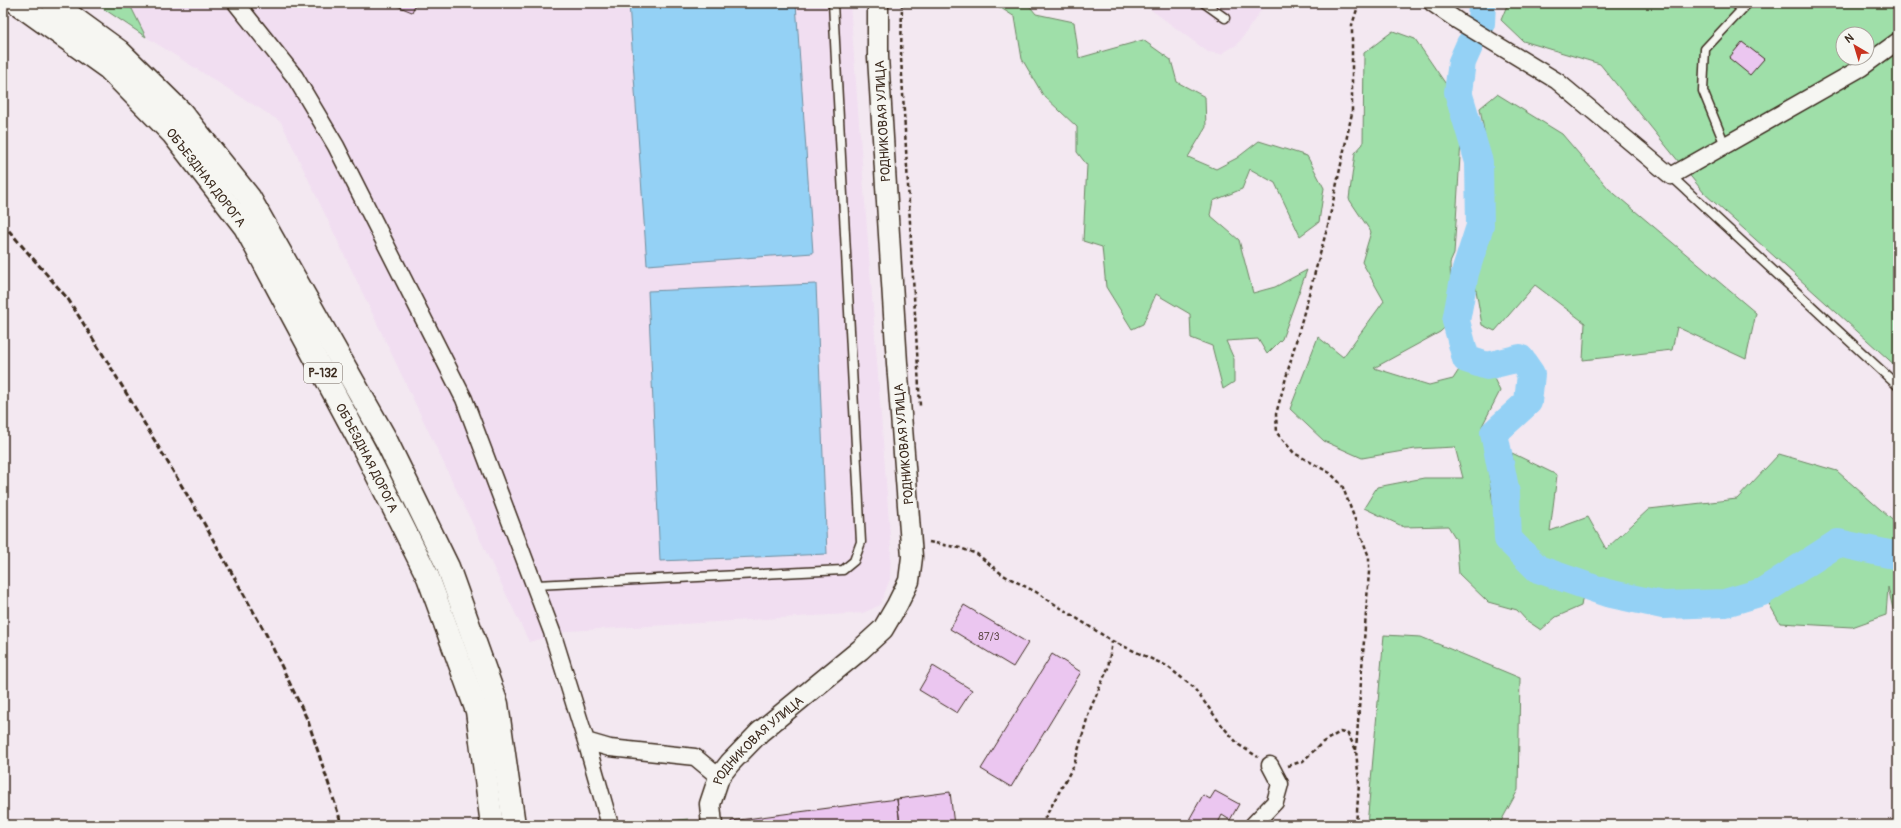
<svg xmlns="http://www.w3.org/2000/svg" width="1901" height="828" viewBox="0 0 1901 828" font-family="Pangolin,sans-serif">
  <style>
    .built { fill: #f1def1 }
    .green { fill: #9fdfa9; stroke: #6d8464; fill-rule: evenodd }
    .water { fill: #94d1f5; stroke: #708e9f }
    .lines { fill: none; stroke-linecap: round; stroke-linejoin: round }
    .river { stroke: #94d1f5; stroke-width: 28 }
    .building { fill: #ebc6f0; stroke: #3b2a1e }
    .service-casing { stroke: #3b2a1e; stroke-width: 11 }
    .minor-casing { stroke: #3b2a1e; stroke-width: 19 }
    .tertiary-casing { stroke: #3b2a1e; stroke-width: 23 }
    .trunk-casing { stroke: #3b2a1e; stroke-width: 25 }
    .path { stroke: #3b2a1e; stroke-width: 2.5; stroke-dasharray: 4 3; stroke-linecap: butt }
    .service { stroke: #f6f6f2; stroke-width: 8 }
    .minor { stroke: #f6f6f2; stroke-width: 16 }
    .tertiary { stroke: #f6f6f2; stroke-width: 20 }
    .trunk { stroke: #f6f6f2; stroke-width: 22 }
    .rail { stroke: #3b2a1e; stroke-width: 3; stroke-dasharray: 6 3; stroke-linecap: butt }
    .labels { text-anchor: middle; stroke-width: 4; stroke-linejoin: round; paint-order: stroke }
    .number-label { font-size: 11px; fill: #675152 }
    .shield { fill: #f6f6f2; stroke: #73675e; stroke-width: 1 }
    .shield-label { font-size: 12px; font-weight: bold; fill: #3b2a1e }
    .street-label { font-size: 13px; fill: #3b2a1e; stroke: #f6f6f2 }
  </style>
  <rect width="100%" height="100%" fill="#f3e8f1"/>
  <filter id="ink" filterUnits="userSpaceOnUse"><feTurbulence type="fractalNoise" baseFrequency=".025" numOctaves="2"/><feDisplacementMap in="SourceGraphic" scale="8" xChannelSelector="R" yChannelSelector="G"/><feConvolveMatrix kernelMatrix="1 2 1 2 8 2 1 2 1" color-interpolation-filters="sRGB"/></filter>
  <g filter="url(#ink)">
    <path class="built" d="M129 3H850L891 548 890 579 880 605 863 613 569 631 529 642 281 122 146 37Z
      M1142 3H1266L1238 44 1221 54 1208 52Z"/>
    <path class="green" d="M95 3H129L146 37Z
      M993 3H1027L1036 14 1074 22 1079 58 1143 40 1171 60 1177 82 1205 97 1206 127 1188 157 1216 169 1237 158 1259 141 1307 156 1324 188 1319 222 1300 236 1275 183 1250 169 1242 189 1213 201 1210 215 1239 240 1253 293 1275 287 1307 270 1282 339 1267 354 1258 339 1226 341 1234 359V382L1223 389 1212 346 1191 338 1190 314 1156 294 1143 324 1132 329 1106 287 1102 247 1083 241 1087 165 1077 152V127L1043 95 1022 59 1015 17Z
      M1508 3H1898V368L1704 193 1600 64 1523 41 1501 20ZM1843 34H1867V58H1843Z
      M1393 31 1415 39 1454 96 1461 140 1454 254 1450 263 1452 321 1440 332 1374 368 1429 385 1453 379 1462 365 1471 358 1487 364 1500 391 1482 426 1497 532 1541 584 1583 595 1581 606 1556 617 1541 630 1526 620 1517 610 1488 602 1459 574 1456 539 1448 526 1404 527 1364 508 1377 487 1424 478H1463L1455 447 1415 449 1362 458 1324 441 1290 409 1318 337 1343 357 1384 301 1362 262 1371 232 1349 199 1355 153 1363 144 1364 53Z
      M1497 94 1562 134 1609 189 1756 313 1746 359 1677 327 1672 350 1583 360 1585 323 1535 285 1495 331 1482 325 1474 278 1485 246 1492 178 1480 108Z
      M1512 453 1557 475 1550 531 1588 517 1606 549 1649 509 1737 499 1779 454 1837 471 1898 525V551L1838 534 1727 608 1667 599 1550 567 1514 537 1517 499Z
      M1860 551 1898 565V631L1888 587 1886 615 1852 627 1780 623 1764 595 1833 554Z
      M1384 635 1421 637 1520 678 1518 790 1499 825H1367Z
      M688 819 689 825H657V822Z"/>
    <path class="water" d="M629 3H796L813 253 647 265Z
      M816 284 827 554 660 561 648 291Z"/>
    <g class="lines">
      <path class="river" d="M1481 23 1482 3
        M1470 44 1462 62 1458 92 1479 162 1480 226 1465 273 1456 321 1466 359 1487 366 1520 358 1531 374 1528 402 1494 433 1506 493 1508 539 1538 569 1607 593 1663 605 1725 603 1762 592 1838 543 1898 556"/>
    </g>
    <path class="building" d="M390 3H416L412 12Z
      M1742 42 1764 59 1750 75 1729 58Z
      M964 605 1028 643 1013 667 950 629Z
      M1052 654 1081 672 1011 787 981 769Z
      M933 666 972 690 957 713 919 690Z
      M1215 791 1239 804 1230 820 1222 815 1217 825H1201L1190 818 1203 795 1210 799Z
      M950 792 954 825H900L897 799Z
      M897 799 900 825H731V821Z"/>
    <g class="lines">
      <defs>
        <path id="service" d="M1204 3 1225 18
          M1735 3 1741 9
          M1725 145 1703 91 1705 49 1748 3
          M1671 176 1898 386
          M536 585 843 570 854 561 861 542 833 3"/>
        <path id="minor" d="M236 3 295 77 336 146 464 399 552 632 586 741 610 825
          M1432 3 1458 21 1557 81 1671 176 1861 68 1898 41
          M586 741 610 748 695 757 719 777
          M1253 825 1275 802 1280 784 1270 765"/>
        <g id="tertiary">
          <path id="s1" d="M712 825 710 804 719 777 730 763 760 732 860 650 883 629 897 605 909 581 912 557 897 363 878 57V3"/>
        </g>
        <g id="trunk">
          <path id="s2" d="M17 3 108 68 173 134 245 227 365 451 428 577 477 711 492 825"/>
          <path d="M53 3 119 51 182 113 249 197 385 438 448 567 497 704 514 825"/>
        </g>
      </defs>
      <use href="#service" class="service-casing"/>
      <use href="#minor" class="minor-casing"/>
      <use href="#tertiary" class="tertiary-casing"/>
      <use href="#trunk" class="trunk-casing"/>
      <path class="path" d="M902 3 901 57 920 406
        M929 542 960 548 977 554 1003 575 1036 592 1112 641 1167 666 1193 687 1224 728 1239 745 1258 757
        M1356 750 1369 572V557L1342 485 1330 473 1294 453 1277 433 1276 414 1328 225 1352 113V25L1359 3
        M1288 766 1303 761 1323 742 1340 732 1348 734 1356 750 1359 784 1356 825
        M1041 825 1074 765 1089 712 1108 668 1112 641"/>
      <use href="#service" class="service"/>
      <use href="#minor" class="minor"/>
      <use href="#tertiary" class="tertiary"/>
      <use href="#trunk" class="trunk"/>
      <path class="rail" d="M3 224 68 299 110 366 201 518 266 634 308 721 342 825"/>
    </g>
  </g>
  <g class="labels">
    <g class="number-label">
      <text x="989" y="640">87/3</text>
    </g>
    <rect class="shield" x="304" y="363" width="38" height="20" rx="3"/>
    <g class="shield-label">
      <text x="323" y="377">Р-132</text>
    </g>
    <g class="street-label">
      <text transform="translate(882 121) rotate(-93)" y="5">РОДНИКОВАЯ УЛИЦА</text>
      <text dy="5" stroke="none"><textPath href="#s2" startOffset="259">ОБЪЕЗДНАЯ ДОРОГА</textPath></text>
      <text transform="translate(903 444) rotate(-95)" y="5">РОДНИКОВАЯ УЛИЦА</text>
      <text dy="5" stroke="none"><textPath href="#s2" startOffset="583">ОБЪЕЗДНАЯ ДОРОГА</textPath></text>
      <text dy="5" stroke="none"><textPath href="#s1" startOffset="103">РОДНИКОВАЯ УЛИЦА</textPath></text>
    </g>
  </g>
  <rect width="1901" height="828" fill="none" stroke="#f6f6f2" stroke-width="16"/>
  <rect x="8" y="8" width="1885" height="812" fill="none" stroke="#3b2a1e" stroke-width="1.5" filter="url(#ink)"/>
  <g transform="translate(1855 46) rotate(322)"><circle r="19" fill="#f6f6f2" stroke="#aba49d"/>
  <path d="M0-3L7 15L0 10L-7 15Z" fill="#c8321e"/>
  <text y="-6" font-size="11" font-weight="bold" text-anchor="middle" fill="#3b2a1e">N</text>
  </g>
</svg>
